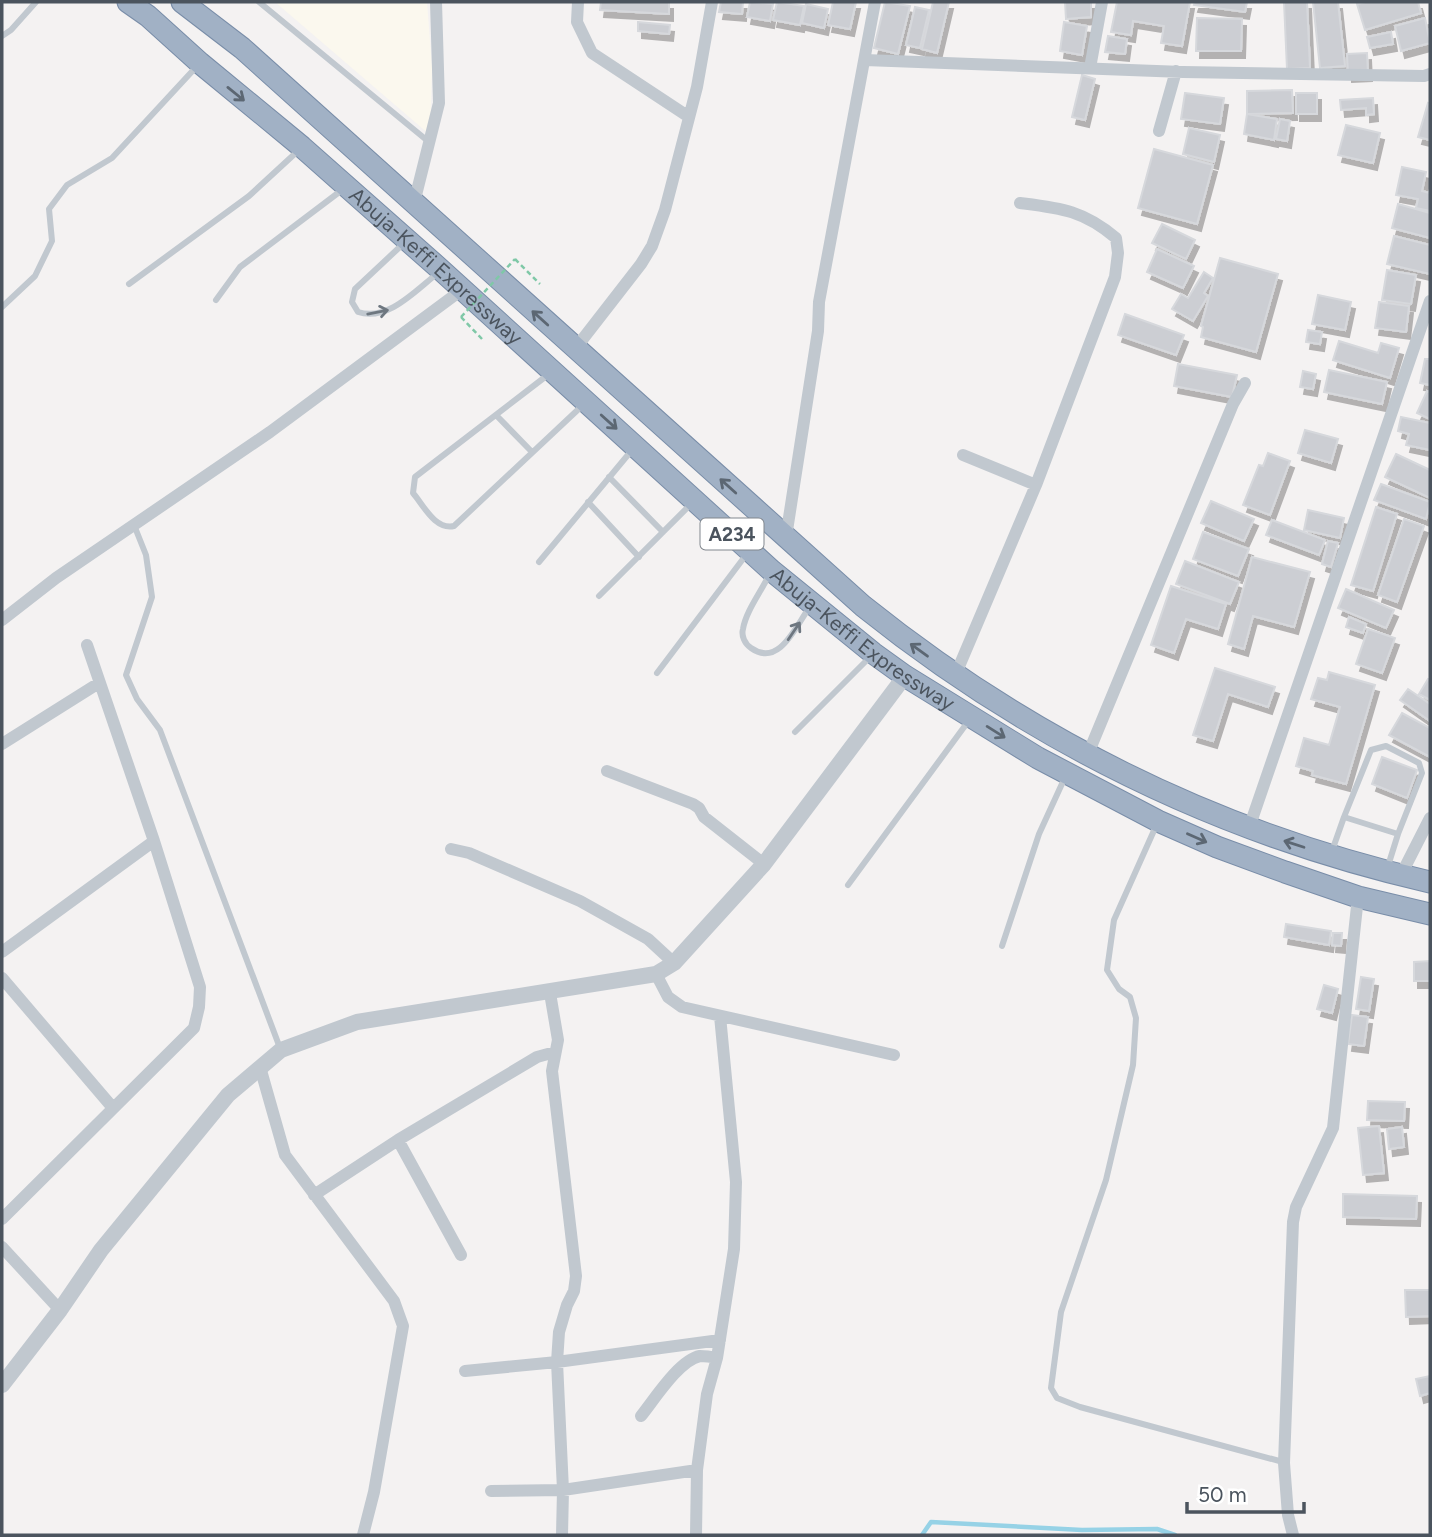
<svg xmlns="http://www.w3.org/2000/svg" width="1432" height="1537" viewBox="0 0 1432 1537" font-family="Figtree,sans-serif">
  <style>
    .commercial { fill: #fbf8ee }
    .lines { fill: none; stroke-linecap: round; stroke-linejoin: round }
    .stream { stroke: #96d2e6; stroke-width: 4.5 }
    .building { fill: #ccced3; stroke: #d6d8dc; stroke-width: 2; filter: url(#shadow) }
    .trunk-casing { stroke: #798da8; stroke-width: 23 }
    .path { stroke: #7fc8a7; stroke-width: 2.5; stroke-dasharray: 5 3.5; stroke-linecap: butt }
    .service { stroke: #c1c8cf; stroke-width: 6 }
    .minor { stroke: #c1c8cf; stroke-width: 12 }
    .tertiary { stroke: #c1c8cf; stroke-width: 16 }
    .trunk { stroke: #a1b1c5; stroke-width: 21 }
    .path-bridge { stroke: #7fc8a7; stroke-width: 2.5; stroke-dasharray: 5 3.5; stroke-linecap: butt }
    .oneway { stroke: #5c6773 }
    .oneway2 { stroke: #6e7780 }
    .labels { text-anchor: middle; stroke-width: 6; stroke-linejoin: round; paint-order: stroke }
    .shield { fill: #fff; stroke: #81878e; stroke-width: 2 }
    .shield-label { font-size: 19px; font-weight: bold; fill: #4b545e }
    .street-label { font-size: 21px; fill: #4b545e; stroke: #fff }
  </style>
  <defs>
    <filter id="shadow"><feDropShadow dx="4" dy="7" stdDeviation="0" flood-color="#0004"/></filter>
  </defs>
  <rect width="100%" height="100%" fill="#f4f2f2"/>
  <path class="commercial" d="M275 2H427L432 67 430 135Z"/>
  <g class="lines">
    <path class="stream" d="M922 1535 931 1522 1082 1530 1157 1529 1175 1535"/>
  </g>
  <path class="building" d="M601 2H669V14L600 10Z
    M721 2H743L742 14 719 12Z
    M750 2 773 4 770 21 747 17Z
    M777 2 804 6 800 25 773 20Z
    M833 2H856L850 29 828 25Z
    M885 2 910 6 898 54 874 48Z
    M933 2H949L937 53 922 49Z
    M1065 2H1091V17L1066 19Z
    M1117 2H1190L1182 46 1161 43 1164 26 1133 21 1131 35 1111 32Z
    M1195 2H1247L1245 12 1194 5Z
    M1284 2H1307L1310 68 1287 69Z
    M1313 2H1338L1345 66 1320 68Z
    M1365 2H1418L1421 13 1365 30 1357 4Z
    M806 4 828 9 824 28 802 23Z
    M915 7 929 10 920 48 906 45Z
    M1197 18 1242 19 1241 51H1196Z
    M1425 18 1430 43 1401 51 1395 26Z
    M638 22 670 25 669 34 638 31Z
    M1064 22 1087 26 1082 55 1060 51Z
    M1391 32 1393 44 1370 48 1367 37Z
    M1108 36 1127 39 1125 54 1105 52Z
    M1367 53 1368 74 1348 75 1347 54Z
    M1082 75 1095 79 1085 120 1072 117Z
    M1292 90 1293 113 1247 114V91Z
    M1185 93 1224 98 1220 124 1181 119Z
    M1296 93H1317V114H1296Z
    M1373 98 1374 114 1366 115V108L1341 110 1340 100Z
    M1428 103 1430 104V140L1418 137Z
    M1247 114 1277 119 1274 140 1244 134Z
    M1280 119 1290 121 1287 141 1276 139Z
    M1346 125 1380 133 1373 163 1338 155Z
    M1189 128 1220 135 1214 162 1183 154Z
    M1154 149 1213 165 1197 224 1138 208Z
    M1402 167 1426 172 1422 191 1430 193V211L1416 208 1418 199 1396 195Z
    M1398 204 1430 213V238L1392 228Z
    M1162 224 1195 240 1186 259 1152 243Z
    M1394 236 1430 245V274L1387 264Z
    M1157 249 1194 266 1183 288 1147 272Z
    M1220 258 1278 274 1256 352 1201 337 1203 327 1201 326Z
    M1387 270 1416 275 1411 304 1382 300Z
    M1204 272 1213 278 1204 293 1208 296 1193 321 1172 309 1181 294 1188 298Z
    M1318 295 1351 302 1345 330 1312 324Z
    M1379 302 1409 306 1406 332 1375 328Z
    M1125 314 1184 335 1176 355 1118 335Z
    M1308 330 1322 332 1320 344 1306 342Z
    M1339 341 1378 353 1381 343 1399 348 1390 378 1333 360Z
    M1425 359H1430V385L1420 383Z
    M1178 364 1237 375 1232 397 1174 386Z
    M1329 370 1387 382 1382 404 1324 392Z
    M1303 371 1316 374 1313 389 1300 387Z
    M1427 391 1430 392V419L1417 413Z
    M1401 417 1430 423V450L1406 445 1409 434 1398 431Z
    M1305 430 1338 439 1331 463 1298 453Z
    M1268 453 1290 461 1270 515 1243 505 1259 465 1263 466Z
    M1396 454 1430 470V498L1385 477Z
    M1381 484 1430 502 1426 519 1374 500Z
    M1211 501 1254 519 1244 541 1201 523Z
    M1376 507 1397 514 1373 591 1351 585Z
    M1308 510 1344 518 1340 538 1304 530Z
    M1404 519 1424 526 1397 602 1378 595Z
    M1272 520 1325 540 1319 555 1266 535Z
    M1203 532 1249 549 1238 576 1193 559Z
    M1328 541 1338 543 1331 567 1322 564Z
    M1252 557 1310 572 1294 627 1253 616 1244 649 1228 644Z
    M1185 561 1239 582 1230 604 1176 584Z
    M1171 586 1226 604 1218 629 1186 619 1174 653 1151 645Z
    M1346 589 1394 610 1386 628 1338 608Z
    M1349 617 1366 624 1363 633 1346 627Z
    M1368 629 1395 638 1382 673 1356 664Z
    M1215 668 1275 687 1268 707 1228 694 1213 741 1193 735Z
    M1329 672 1375 685 1346 784 1312 775 1313 771 1296 766 1304 738 1329 745 1340 707 1311 699 1318 678 1327 680Z
    M1428 679 1430 680V700L1419 694Z
    M1408 689 1430 704V721L1400 700Z
    M1402 713 1430 728V757L1389 735Z
    M1382 757 1417 770 1407 798 1372 784Z
    M1286 924 1331 931 1329 945 1284 937Z
    M1333 933H1342L1341 946 1332 945Z
    M1430 961V981H1414V962Z
    M1361 977 1374 979 1369 1011 1356 1009Z
    M1324 985 1338 989 1332 1013 1317 1009Z
    M1352 1015 1368 1017 1364 1046 1348 1044Z
    M1368 1101 1405 1102 1404 1121 1367 1120Z
    M1379 1126 1384 1173 1363 1175 1358 1128Z
    M1402 1127 1404 1147 1389 1149 1387 1129Z
    M1343 1194 1417 1196 1416 1219 1343 1217Z
    M1405 1290H1430V1316L1406 1317Z
    M1430 1376V1393L1420 1396 1416 1379Z"/>
  <g class="lines">
    <defs>
      <g id="trunk">
        <path id="s1" d="M128 2 148 16 200 63 302 147 441 270 772 571 873 653 905 676 1038 758 1158 821 1217 847 1285 872 1358 897 1430 914"/>
        <path d="M182 2 242 48 863 606C1030 740 1221 834 1430 882"/>
      </g>
    </defs>
    <use href="#trunk" class="trunk-casing"/>
    <path class="path" d="M515 259 540 284
      M461 317 482 339"/>
    <path class="service" d="M259 2 429 142
      M2 36 11 30 36 2
      M403 244 355 289 352 302 358 312C388 322 416 290 438 273
      M129 284 249 196 300 149
      M216 300 240 267 342 190
      M2 307 35 276 52 241 49 209 67 185 112 158 198 65
      M549 374 415 477 413 493C424 506 435 530 454 526L584 404
      M496 415 532 452
      M609 477 663 532
      M588 502 639 557
      M134 525 146 555 152 597 126 675 137 699 160 730 280 1048
      M539 562 632 450
      M769 575C761 592 746 611 743 629 741 636 745 644 751 648 779 668 796 626 809 608
      M599 596 691 504
      M657 673 746 555
      M795 732 872 655
      M1344 817 1371 750 1386 746 1419 763 1422 773 1398 834
      M1156 826 1114 920 1107 970 1119 989 1130 997 1136 1018 1133 1065 1106 1180 1061 1312 1051 1388 1057 1398 1080 1407 1283 1462
      M1332 851 1344 817 1398 834 1388 866
      M848 885 970 719
      M1002 946 1039 834 1066 775"/>
    <path class="minor" d="M578 2 577 22 592 53 689 117
      M865 60 1183 72 1424 76 1430 74
      M1090 68 1102 2
      M1159 131 1176 71
      M414 203 439 103 436 2
      M575 349 641 264 652 246 665 210 697 87 712 2
      M963 455 1036 485
      M786 537 818 331 819 302 875 2
      M2 620 56 578 270 432 463 289
      M955 676 1036 485 1115 277 1118 253 1116 238C1083 210 1060 208 1020 203
      M2 744 99 683
      M1088 754 1233 404 1245 383
      M607 771 693 804 699 808 704 817 764 864
      M1249 828 1430 301
      M451 849 469 853 580 901 648 939 674 963
      M1401 875 1430 818
      M2 952 154 841
      M656 974 668 997 682 1007 894 1055
      M2 978 113 1108
      M550 993 558 1040 552 1071 576 1276 574 1291 567 1305 559 1332 557 1362 563 1490 562 1535
      M260 1067 285 1155 394 1301 403 1326 374 1492 363 1535
      M398 1140 461 1255
      M314 1195 398 1140 537 1057 555 1052
      M2 1219 194 1028 199 1007 200 987 154 841 87 645
      M2 1247 60 1310
      M465 1371 557 1362 720 1340
      M641 1416C654 1400 679 1360 700 1356 705 1356 712 1357 717 1358
      M491 1491 563 1490 697 1470
      M696 1535 697 1470 707 1394 717 1358 734 1249 736 1182 720 1016
      M1293 1535 1288 1515 1284 1463 1293 1222 1296 1207 1333 1128 1358 897"/>
    <path class="tertiary" d="M2 1385 60 1310 101 1250 228 1095 281 1050 357 1022 656 974 674 963 764 864 905 676"/>
    <use href="#trunk" class="trunk"/>
    <path class="path-bridge" d="M461 317 515 259"/>
  </g>
  <defs><path id="oneway-shaft" d="M-6 0H5M1.5-3L5.5 0L1.5 3" fill="none" stroke-width="1.6" stroke-linecap="round" stroke-linejoin="round" transform="scale(1.75)"/></defs>
  <g class="oneway">
    <use href="#oneway-shaft" transform="translate(236 94) rotate(39)"/>
    <use href="#oneway-shaft" transform="translate(540 318) rotate(-138)"/>
    <use href="#oneway-shaft" transform="translate(609 422) rotate(42)"/>
    <use href="#oneway-shaft" transform="translate(728 486) rotate(-138)"/>
    <use href="#oneway-shaft" transform="translate(919 650) rotate(-144)"/>
    <use href="#oneway-shaft" transform="translate(996 732) rotate(32)"/>
    <use href="#oneway-shaft" transform="translate(1197 838) rotate(24)"/>
    <use href="#oneway-shaft" transform="translate(1294 844) rotate(-162)"/>
  </g>
  <g class="oneway2">
    <use href="#oneway-shaft" transform="translate(378 312) rotate(-11)"/>
    <use href="#oneway-shaft" transform="translate(794 631) rotate(-56)"/>
  </g>
  <g class="labels">
    <rect class="shield" x="700.5" y="518.5" width="63" height="31" rx="5"/>
    <g class="shield-label">
      <text x="732" y="541">A234</text>
    </g>
    <g class="street-label">
      <text dy="7" stroke="none"><textPath href="#s1" startOffset="406">Abuja-Keffi Expressway</textPath></text>
      <text dy="7" stroke="none"><textPath href="#s1" startOffset="973">Abuja-Keffi Expressway</textPath></text>
    </g>
  </g>
  <rect width="1432" height="1537" fill="none" stroke="#4b545e" stroke-width="7"/>
  <path d="M1187 1502v10h117v-10" fill="none" stroke="#4b545e" stroke-width="3.5"/>
  <text x="1198" y="1502" font-size="21" fill="#4b545e" stroke="#ffffff" stroke-width="5" paint-order="stroke">50 m</text>
</svg>
